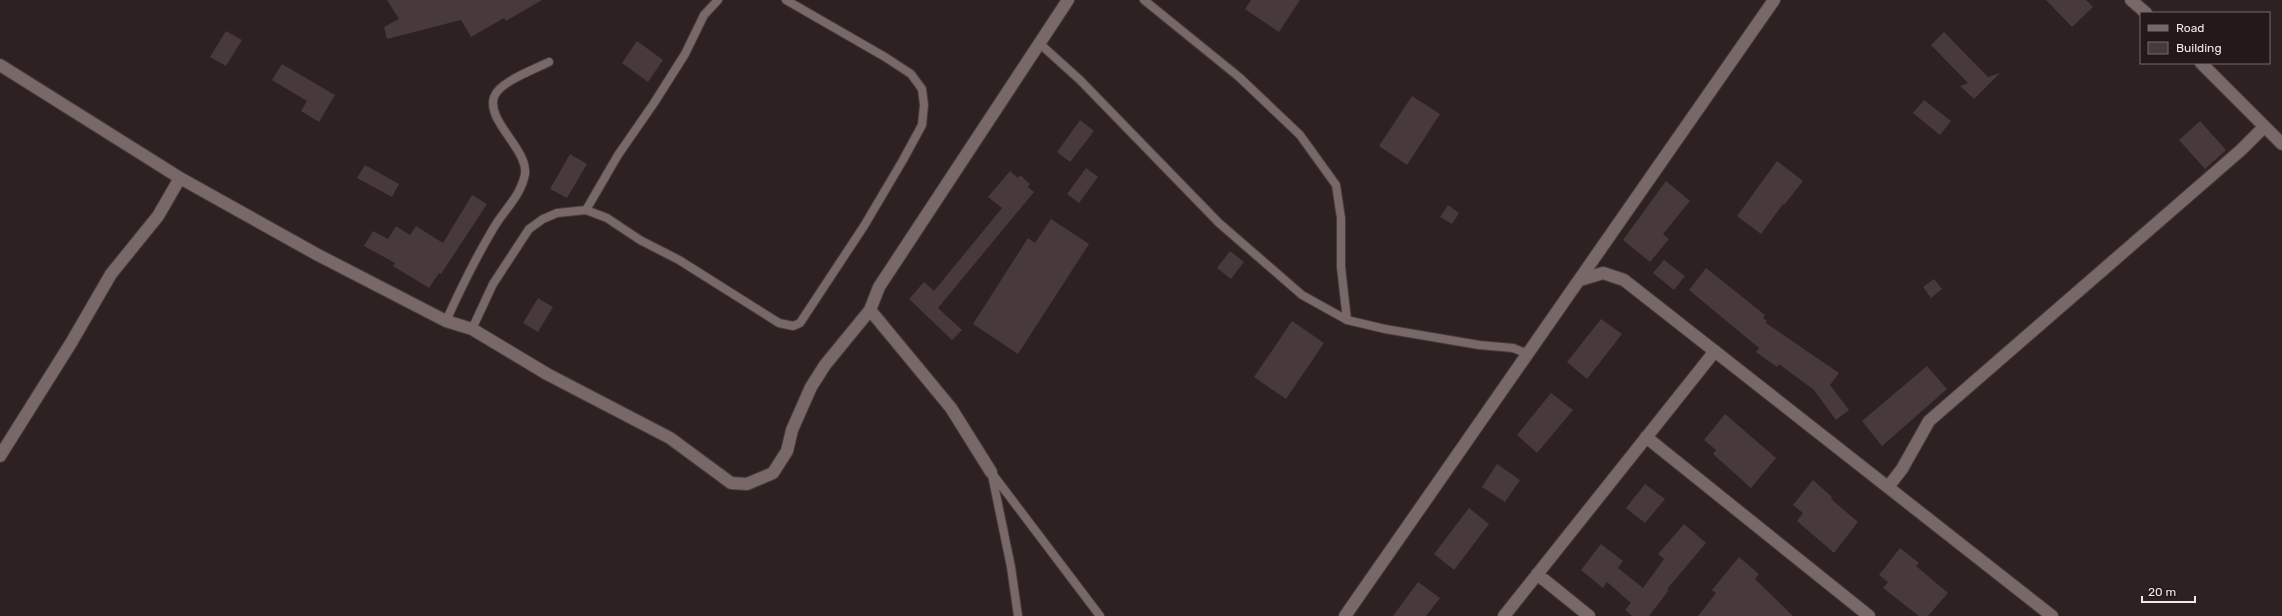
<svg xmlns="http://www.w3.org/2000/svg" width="2282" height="616" viewBox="0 0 2282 616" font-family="Rubik,sans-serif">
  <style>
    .building { fill: #483a3b }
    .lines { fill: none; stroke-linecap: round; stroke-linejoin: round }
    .service-casing { stroke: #463c3c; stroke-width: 10 }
    .minor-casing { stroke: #463c3c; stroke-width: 14 }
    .service { stroke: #786868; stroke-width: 8 }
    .minor { stroke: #786868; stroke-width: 12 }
  </style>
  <rect width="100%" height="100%" fill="#2e2122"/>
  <path class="building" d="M387 0H542L506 21 504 18 471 37 461 20 387 39 384 27 399 19Z
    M1251 0H1300L1279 32 1245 9Z
    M2046 0H2086L2093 7 2072 27Z
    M226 31 242 40 226 66 210 57Z
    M1944 32 1988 77 2000 73 1974 99 1960 86 1968 83 1931 45Z
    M637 41 663 60 648 82 622 63Z
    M282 64 335 95 319 122 301 111 307 101 272 80Z
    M1412 96 1440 114 1407 165 1379 146Z
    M1924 100 1951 121 1940 135 1913 113Z
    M1080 120 1094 131 1070 162 1057 152Z
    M2200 121 2226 150 2205 169 2179 140Z
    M570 154 587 164 567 198 550 189Z
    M1777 161 1803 181 1784 205 1783 204 1761 234 1737 216Z
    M365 165 399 184 392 197 357 178Z
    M1086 168 1098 177 1079 203 1067 194Z
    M1010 171 1018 178 1020 175 1030 184 1028 187 1034 192 938 308 962 330 952 340 909 299 924 282 934 291 1002 208 988 197Z
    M1666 181 1690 201 1663 234 1669 239 1650 262 1623 240Z
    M472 195 487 204 441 274 439 273 429 288 393 266 395 263 364 246 373 231 388 239 396 226 410 235 416 226 443 243Z
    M1448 205 1459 213 1452 224 1440 217Z
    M1051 219 1089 244 1018 354 973 324 1028 238 1035 243Z
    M1230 251 1244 262 1231 279 1217 268Z
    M1664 260 1685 276 1674 290 1653 273Z
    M1706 268 1765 315 1763 318 1767 321 1766 323 1839 373 1830 385 1849 410 1836 420 1814 390 1779 364 1777 367 1756 352 1759 348 1689 290Z
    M1934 279 1942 289 1931 298 1923 287Z
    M538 298 553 307 538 332 523 323Z
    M1601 319 1622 334 1587 379 1567 362Z
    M1292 321 1324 343 1286 399 1254 377Z
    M1927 366 1947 389 1882 446 1862 421Z
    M1551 393 1573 410 1537 453 1517 435Z
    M1725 414 1776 458 1751 488 1713 454 1716 450 1704 440Z
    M1497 464 1520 480 1505 502 1482 487Z
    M1813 480 1832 497 1831 499 1858 522 1834 553 1797 521 1803 513 1793 505Z
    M1645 484 1665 499 1645 523 1626 508Z
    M1469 508 1489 524 1454 570 1434 554Z
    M1684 524 1706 543 1667 589 1669 590 1649 616H1632L1625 610 1631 603 1607 582 1603 588 1581 570 1601 544 1623 561 1618 568 1643 588 1664 559 1658 554Z
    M1900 548 1919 563 1916 566 1948 593 1928 616H1919L1883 588 1888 582 1879 575Z
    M1739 557 1759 574 1755 579 1793 616H1698L1716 593 1712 590Z
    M1418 582 1440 598 1426 616H1393Z"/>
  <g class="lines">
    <defs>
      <path id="service" d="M1144 0 1239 77 1300 135 1336 185 1341 218V267L1347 320
        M1039 43 1080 80 1219 223 1302 295 1347 320 1385 329 1479 345 1513 348 1528 354
        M586 210 618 155 654 103 685 54 704 15 718 0
        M446 321C460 290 475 259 493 229 503 211 521 196 525 174 528 149 486 121 494 97 499 82 535 69 549 62
        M472 329 493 284 529 229 543 219 557 213 586 210 607 218 640 240 679 260 779 323 793 326 800 323 864 226 903 160 922 125 924 105 922 89 911 74 885 57 786 0
        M991 472 1100 616
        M992 475 1011 567 1018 616"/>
      <path id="minor" d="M2131 0 2146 13
        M2201 63 2282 144
        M0 65 180 178 318 255 446 321 472 329 547 374 670 438 731 483 747 484 773 473 787 451 792 430 811 387 825 365 870 310 879 287 1068 0
        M1580 280 1603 273 1624 280 2052 616
        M870 310 951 408 991 472
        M1646 437 1869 616
        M0 456 71 343 111 274 158 216 180 178
        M1888 487 1902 469 1929 421 2241 150 2264 127
        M1537 574 1589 616
        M1345 616 1774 0
        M1504 616 1715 351"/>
    </defs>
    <use href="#service" class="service-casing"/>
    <use href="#minor" class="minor-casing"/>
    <use href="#service" class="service"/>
    <use href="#minor" class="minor"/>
  </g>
  <rect x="2140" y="12" width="130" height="52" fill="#251819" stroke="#776b6c"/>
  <rect x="2148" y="25" width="20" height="6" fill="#786868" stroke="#776b6c"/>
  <text x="2176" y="32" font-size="12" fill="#f2e8e8">Road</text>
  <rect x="2148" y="42" width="20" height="12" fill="#483a3b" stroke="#776b6c"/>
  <text x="2176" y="52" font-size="12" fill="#f2e8e8">Building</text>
  <path d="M2142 596v6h53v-6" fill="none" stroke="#f2e8e8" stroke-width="2"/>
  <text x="2148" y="596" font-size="12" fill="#f2e8e8" stroke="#251819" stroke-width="3" paint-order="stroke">20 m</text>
</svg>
